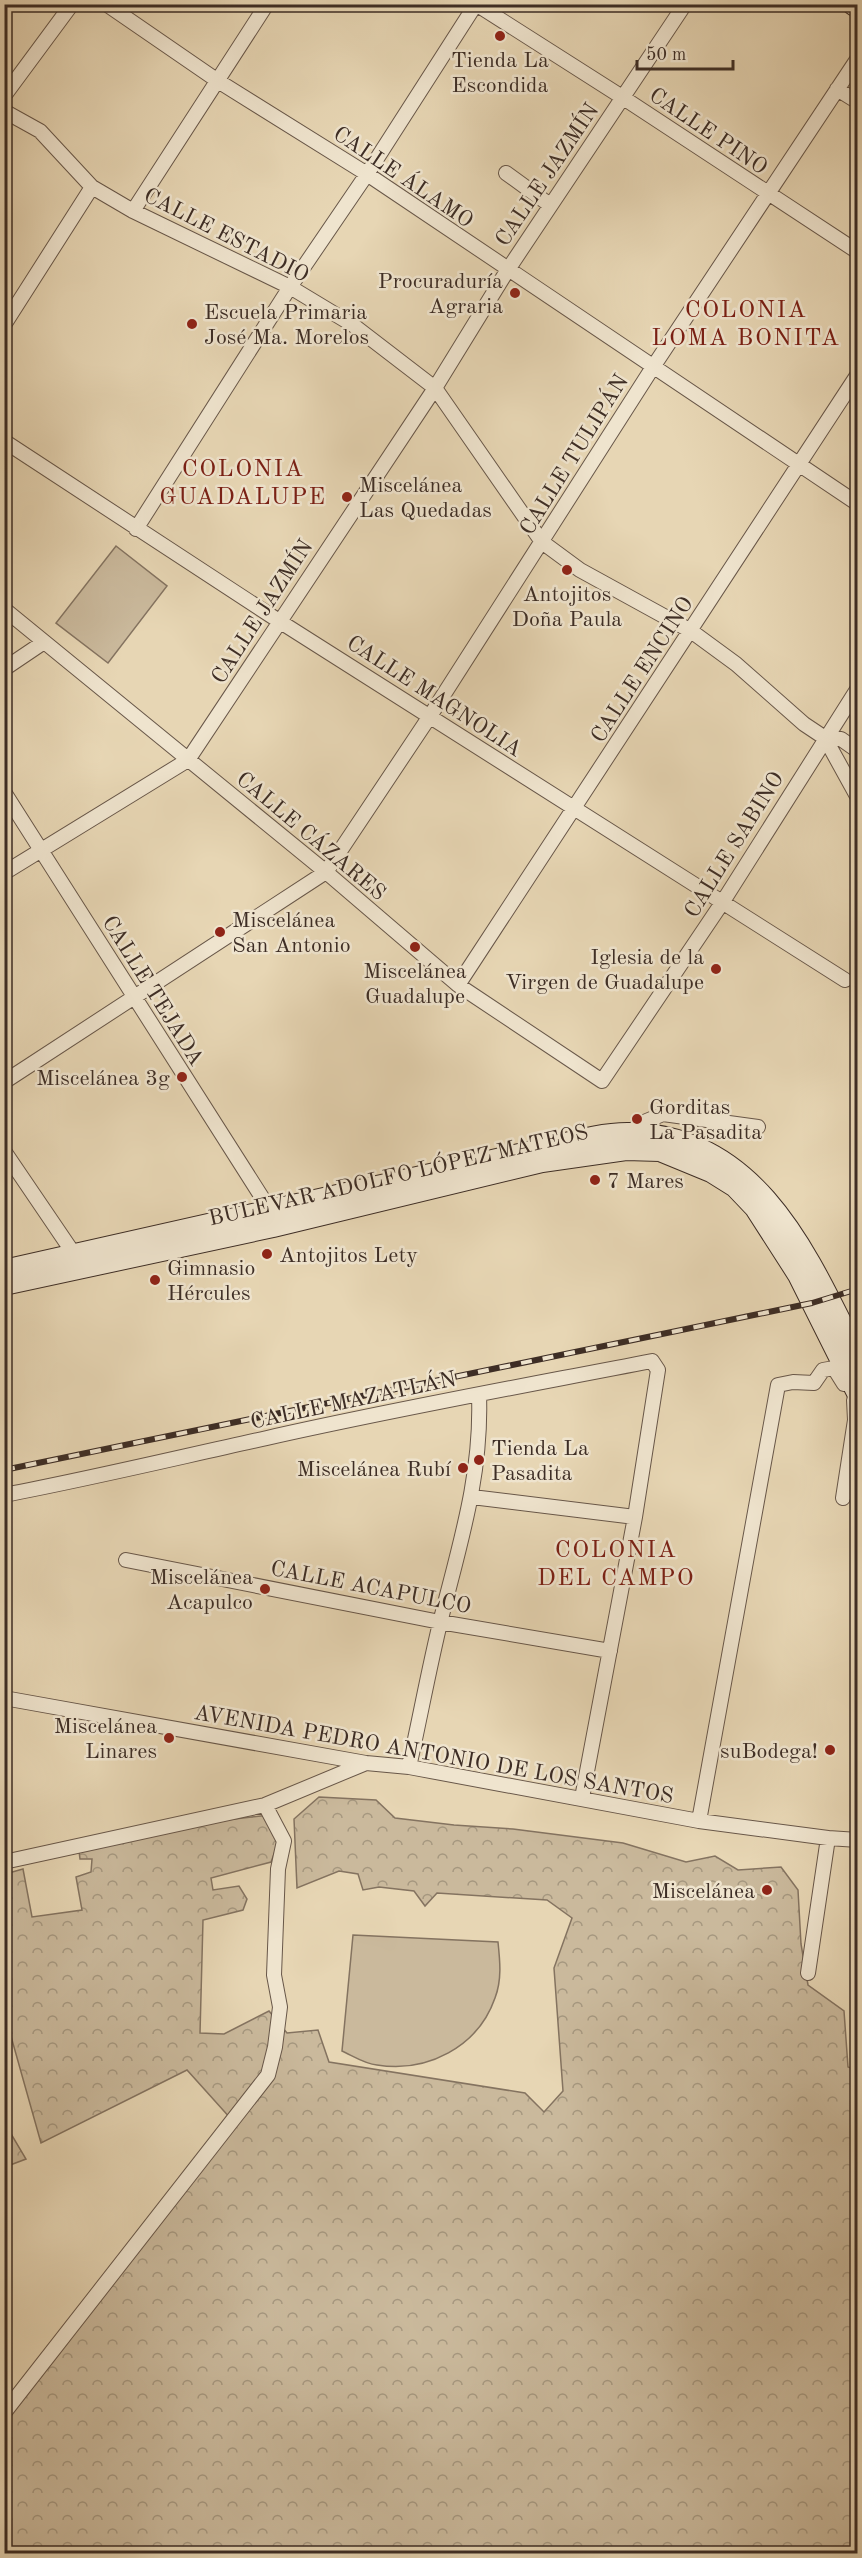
<svg xmlns="http://www.w3.org/2000/svg" width="862" height="2558" viewBox="0 0 862 2558" font-family="'Old Standard TT',serif">
  <style>
    .green { fill: #cab99c; stroke: #847360; stroke-width: 1.5 }
    .forest { fill: url(#forest-crowns); stroke: #847360; stroke-width: 1.5 }
    .lines { fill: none; stroke-linecap: round; stroke-linejoin: round }
    .street-casing { stroke: #685749; stroke-width: 16 }
    .secondary-casing { stroke: #3d2d25; stroke-width: 22 }
    .street { stroke: #efe4ce; stroke-width: 14 }
    .secondary { stroke: #efe4ce; stroke-width: 20 }
    .rail-casing { stroke: #3d2d25; stroke-width: 6 }
    .rail { stroke: #efe4ce; stroke-width: 4; stroke-dasharray: 11; stroke-linecap: butt }
    .poi-dot { fill: #8f2418; stroke: #efe4ce; stroke-width: 2 }
    .labels { text-anchor: middle; stroke-width: 5; stroke-linejoin: round; paint-order: stroke }
    .poi-label { font-size: 22px; fill: #3d2d25; stroke: #efe4ce; text-anchor: end }
    .street-label { font-size: 22px; fill: #3d2d25; stroke: #efe4ce }
    .neighbourhood-label { font-size: 24px; letter-spacing: 1.5px; fill: #7a1f14; stroke: #efe4ce }
  </style>
  <defs>
    <pattern id="forest-crowns" width="20" height="18" patternUnits="userSpaceOnUse" patternTransform="scale(1.5)"><rect width="20" height="18" fill="#cab99c"/><path d="M2 6a3 3 0 1 1 6 0M12 15a3 3 0 1 1 6 0" fill="none" stroke="#a5977f"/></pattern>
  </defs>
  <rect width="100%" height="100%" fill="#e7d6b4"/>
  <filter id="stains"><feTurbulence type="fractalNoise" baseFrequency=".00333" numOctaves="4"/><feColorMatrix values="0 0 0 0 .2 0 0 0 0 .09 0 0 0 0 .02 0 0 0 .5 -.17"/></filter>
  <radialGradient id="worn" r=".72"><stop offset=".6" stop-color="#630" stop-opacity="0"/><stop offset="1" stop-color="#630" stop-opacity=".3"/></radialGradient>
  <path class="green" d="M116 546 167 586 108 663 56 623Z
    M353 1935 498 1942C500 1961 502 1980 495 1998 478 2047 427 2073 377 2065 365 2064 353 2056 342 2051Z"/>
  <path class="forest" d="M319 1797 376 1800 395 1818 454 1825 513 1829 623 1843 686 1862 715 1856 738 1870 781 1867 798 1890 801 1944 808 1985 844 2011 848 2067 857 2070V2553H5L4 2416 232 2120 187 2070 41 2143 5 2015V1874L23 1869 32 1917 82 1910 76 1877 91 1872 92 1859H80L79 1851 200 1823 270 1815 279 1841 271 1862 211 1878 213 1890 239 1886 247 1899 243 1910 203 1920 200 2033 224 2034 269 2011 287 2033 318 2030 329 2062 525 2093 544 2112 563 2091 554 1968 572 1918 547 1900 437 1893 425 1906 414 1891 379 1887 363 1890 358 1874 339 1871 297 1888 294 1819Z
    M4 2122 26 2159 5 2167H4Z"/>
  <g class="lines">
    <defs>
      <path id="street" d="M106 4 218 81 367 174 858 504
        M476 4 622 97 858 252
        M837 89 858 102
        M4 96 72 4
        M4 111 40 131 92 187 133 211 290 287 353 325 435 388 542 542 580 570 691 631 736 664 804 724 825 738 841 739 858 751
        M506 173 550 205
        M133 211 267 4
        M4 325 92 187
        M4 441 279 621 845 980
        M136 529 290 287 367 174 476 4
        M4 609 326 872 458 985 602 1081 722 903 858 688
        M4 669 44 642
        M825 738 858 798
        M4 792 270 1210
        M4 873 188 760 435 388 507 271 685 4
        M458 985 858 374
        M4 1082 326 872 430 716 653 367 858 58
        M628 1133 644 1122 663 1114 758 1127
        M4 1151 74 1254
        M4 1495C93 1478 180 1457 267 1438 395 1409 523 1386 652 1361L658 1370 635 1517 582 1798
        M472 1497 635 1517
        M843 1498 855 1420 854 1400
        M126 1560 440 1622 610 1651
        M4 1698 366 1763 409 1767 699 1821 828 1838 858 1840
        M409 1767C420 1718 429 1668 441 1619 460 1543 482 1475 479 1395
        M699 1821 778 1385 793 1382 814 1383 823 1370 834 1368 844 1384
        M4 1862 265 1805 366 1763
        M808 1973 828 1838
        M4 2413 268 2075 275 2047 280 2007 274 1975 278 1869 284 1841 265 1805"/>
      <path id="secondary" d="M852 4 858 8
        M4 1270 528 1152C561 1145 598 1132 631 1133 759 1136 809 1258 858 1356
        M4 1285 273 1227 542 1162 626 1150 660 1151 711 1172 735 1187 755 1208 798 1275 858 1395"/>
    </defs>
    <use href="#street" class="street-casing"/>
    <use href="#secondary" class="secondary-casing"/>
    <use href="#street" class="street"/>
    <use href="#secondary" class="secondary"/>
    <defs>
      <path id="rail" d="M4 1470 812 1303 858 1289"/>
    </defs>
    <use href="#rail" class="rail-casing"/>
    <use href="#rail" class="rail"/>
  </g>
  <g class="poi-dot">
    <circle cx="500" cy="36" r="6"/>
    <circle cx="515" cy="293" r="6"/>
    <circle cx="192" cy="324" r="6"/>
    <circle cx="347" cy="497" r="6"/>
    <circle cx="567" cy="570" r="6"/>
    <circle cx="220" cy="932" r="6"/>
    <circle cx="415" cy="947" r="6"/>
    <circle cx="716" cy="969" r="6"/>
    <circle cx="182" cy="1077" r="6"/>
    <circle cx="637" cy="1119" r="6"/>
    <circle cx="595" cy="1180" r="6"/>
    <circle cx="267" cy="1254" r="6"/>
    <circle cx="155" cy="1280" r="6"/>
    <circle cx="479" cy="1460" r="6"/>
    <circle cx="463" cy="1468" r="6"/>
    <circle cx="265" cy="1589" r="6"/>
    <circle cx="169" cy="1738" r="6"/>
    <circle cx="830" cy="1750" r="6"/>
    <circle cx="767" cy="1890" r="6"/>
  </g>
  <g class="labels">
    <g class="poi-label">
      <text x="500" y="67" text-anchor="middle">Tienda La<tspan x="500" dy="25">Escondida</tspan></text>
      <text x="503" y="288">Procuraduría<tspan x="503" dy="25">Agraria</tspan></text>
      <text x="204" y="319" text-anchor="start">Escuela Primaria<tspan x="204" dy="25">José Ma. Morelos</tspan></text>
      <text x="359" y="492" text-anchor="start">Miscelánea<tspan x="359" dy="25">Las Quedadas</tspan></text>
      <text x="567" y="601" text-anchor="middle">Antojitos<tspan x="567" dy="25">Doña Paula</tspan></text>
      <text x="232" y="927" text-anchor="start">Miscelánea<tspan x="232" dy="25">San Antonio</tspan></text>
      <text x="704" y="964">Iglesia de la<tspan x="704" dy="25">Virgen de Guadalupe</tspan></text>
      <text x="415" y="978" text-anchor="middle">Miscelánea<tspan x="415" dy="25">Guadalupe</tspan></text>
      <text x="170" y="1085">Miscelánea 3g</text>
      <text x="649" y="1114" text-anchor="start">Gorditas<tspan x="649" dy="25">La Pasadita</tspan></text>
      <text x="607" y="1188" text-anchor="start">7 Mares</text>
      <text x="279" y="1262" text-anchor="start">Antojitos Lety</text>
      <text x="167" y="1275" text-anchor="start">Gimnasio<tspan x="167" dy="25">Hércules</tspan></text>
      <text x="491" y="1455" text-anchor="start">Tienda La<tspan x="491" dy="25">Pasadita</tspan></text>
      <text x="451" y="1476">Miscelánea Rubí</text>
      <text x="253" y="1584">Miscelánea<tspan x="253" dy="25">Acapulco</tspan></text>
      <text x="157" y="1733">Miscelánea<tspan x="157" dy="25">Linares</tspan></text>
      <text x="818" y="1758">suBodega!</text>
      <text x="755" y="1898">Miscelánea</text>
    </g>
    <g class="street-label">
      <text transform="translate(709 130) rotate(34)" y="8">CALLE PINO</text>
      <text transform="translate(546 174) rotate(-56)" y="8">CALLE JAZMÍN</text>
      <text transform="translate(404 176) rotate(34)" y="8">CALLE ÁLAMO</text>
      <text transform="translate(227 234) rotate(27)" y="8">CALLE ESTADIO</text>
      <text transform="translate(573 454) rotate(-58)" y="8">CALLE TULIPÁN</text>
      <text transform="translate(261 611) rotate(-57)" y="8">CALLE JAZMÍN</text>
      <text transform="translate(641 669) rotate(-57)" y="8">CALLE ENCINO</text>
      <text transform="translate(435 695) rotate(33)" y="8">CALLE MAGNOLIA</text>
      <text transform="translate(312 835) rotate(40)" y="8">CALLE CÁZARES</text>
      <text transform="translate(733 844) rotate(-58)" y="8">CALLE SABINO</text>
      <text transform="translate(154 990) rotate(58)" y="8">CALLE TEJADA</text>
      <text transform="translate(398 1174) rotate(-13)" y="8">BULEVAR ADOLFO LÓPEZ MATEOS</text>
      <text transform="translate(353 1399) rotate(-12)" y="8">CALLE MAZATLÁN</text>
      <text transform="translate(371 1586) rotate(11)" y="8">CALLE ACAPULCO</text>
      <text transform="translate(434 1753) rotate(10)" y="8">AVENIDA PEDRO ANTONIO DE LOS SANTOS</text>
    </g>
    <g class="neighbourhood-label">
      <text x="746" y="317">COLONIA<tspan x="746" dy="28">LOMA BONITA</tspan></text>
      <text x="243" y="476">COLONIA<tspan x="243" dy="28">GUADALUPE</tspan></text>
      <text x="616" y="1557">COLONIA<tspan x="616" dy="28">DEL CAMPO</tspan></text>
    </g>
  </g>
  <rect width="862" height="2558" fill="none" stroke="#e7d6b4" stroke-width="24"/>
  <rect x="6" y="6" width="850" height="2546" fill="none" stroke="#3d2d25" stroke-width="3"/>
  <rect x="12" y="12" width="838" height="2534" fill="none" stroke="#3d2d25" stroke-width="1.5"/>
  <path d="M637 60v9h96v-9" fill="none" stroke="#3d2d25" stroke-width="3"/>
  <text x="646" y="60" font-size="18" fill="#3d2d25" stroke="#efe4ce" stroke-width="4.5" paint-order="stroke">50 m</text>
  <rect width="100%" height="100%" filter="url(#stains)"/>
  <rect width="100%" height="100%" fill="url(#worn)"/>
</svg>
